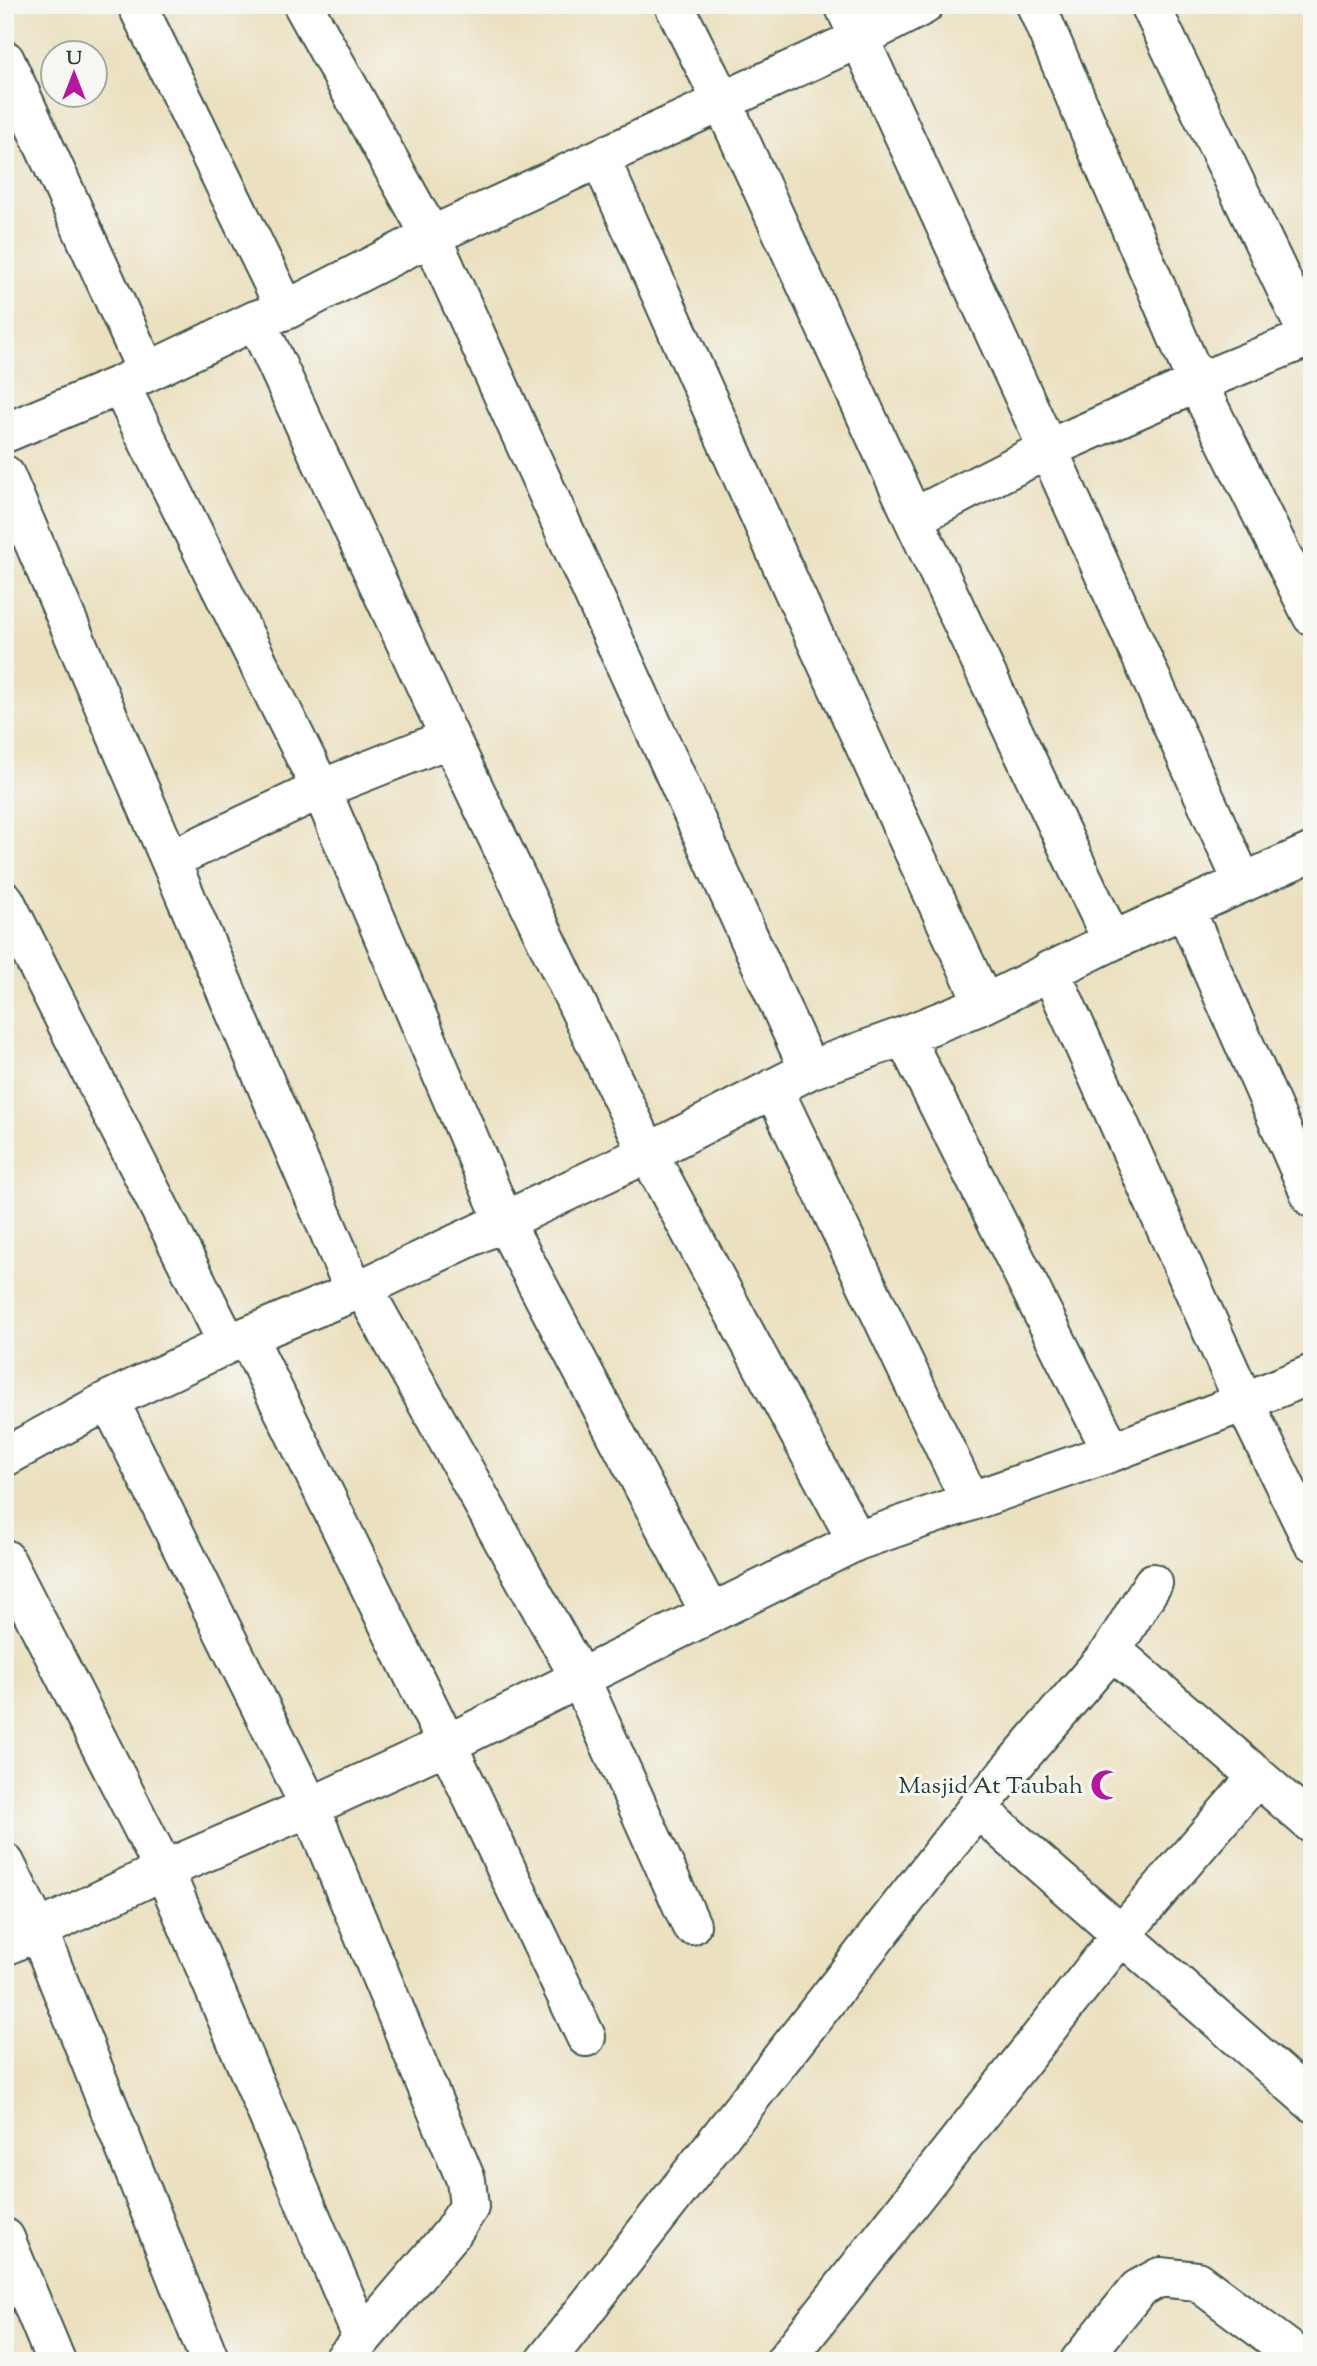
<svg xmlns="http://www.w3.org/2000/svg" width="1317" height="2366" viewBox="0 0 1317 2366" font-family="'Sorts Mill Goudy',serif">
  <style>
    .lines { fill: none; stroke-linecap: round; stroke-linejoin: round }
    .minor-casing { stroke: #3e5549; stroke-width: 42 }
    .minor { stroke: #fff; stroke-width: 38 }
    .labels { text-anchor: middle; stroke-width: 6; stroke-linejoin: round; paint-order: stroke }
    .poi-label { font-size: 24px; fill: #1f3d34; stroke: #f6f6f2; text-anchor: end }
  </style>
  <rect width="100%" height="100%" fill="#f6f6f2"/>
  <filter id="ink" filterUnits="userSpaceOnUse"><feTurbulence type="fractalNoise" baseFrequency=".0143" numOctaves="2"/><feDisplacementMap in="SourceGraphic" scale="14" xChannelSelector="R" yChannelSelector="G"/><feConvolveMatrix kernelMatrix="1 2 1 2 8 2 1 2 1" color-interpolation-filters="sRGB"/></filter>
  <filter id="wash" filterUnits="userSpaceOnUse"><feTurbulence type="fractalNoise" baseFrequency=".00686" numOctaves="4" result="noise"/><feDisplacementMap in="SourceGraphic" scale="28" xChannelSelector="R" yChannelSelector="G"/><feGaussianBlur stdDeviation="1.57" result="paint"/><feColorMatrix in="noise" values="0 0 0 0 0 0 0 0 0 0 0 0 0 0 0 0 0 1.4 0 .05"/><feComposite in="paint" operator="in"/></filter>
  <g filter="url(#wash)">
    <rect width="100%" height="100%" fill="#ebe0bf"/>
  </g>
  <g filter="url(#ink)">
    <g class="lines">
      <defs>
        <path id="minor" d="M137 5 286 310
          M303 5 431 236 809 1070
          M674 5 722 101 913 518 1112 941
          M844 5 1048 449 913 518
          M1036 5 1197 383 1312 616
          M1150 5 1312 343
          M5 60 147 372
          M600 158 793 590 984 1004
          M256 320 450 738 648 1153 857 1541
          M120 385 321 789 504 1221 710 1613
          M5 433 120 385 256 320 286 310 431 236 860 38 924 5
          M5 475 355 1292
          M170 860 321 789 450 738
          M1243 883 1048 449 1197 383 1312 336
          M5 901 228 1344
          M1185 909 1312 1198
          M1050 970 1244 1402 1312 1541
          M904 1036 1112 1452
          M773 1088 970 1501
          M363 1288 580 1678 691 1925
          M247 1336 447 1744 586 2037
          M109 1400 310 1807 466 2180 469 2207 452 2233 343 2361
          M5 1457 109 1400 228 1344 363 1288 648 1153 809 1070 904 1036 984 1004 1112 941 1312 852
          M5 1559 164 1870 362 2337
          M1112 1650 1312 1824
          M977 1808 1312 2102
          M5 1863 38 1930 210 2361
          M5 1946 164 1870 310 1807 447 1744 857 1541 1112 1452 1244 1402 1312 1374
          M5 2238 56 2361
          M545 2361 977 1808 1112 1650 1153 1583
          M785 2361 1121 1935 1257 1777
          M1080 2361 1138 2289 1160 2277 1197 2281 1304 2361"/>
      </defs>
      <use href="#minor" class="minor-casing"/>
      <use href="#minor" class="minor"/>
    </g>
  </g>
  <defs>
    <symbol id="mosque-bare" viewBox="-9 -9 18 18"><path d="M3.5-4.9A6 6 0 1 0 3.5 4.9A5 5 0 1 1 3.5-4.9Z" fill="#b5179e" stroke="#f6f6f2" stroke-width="2.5" paint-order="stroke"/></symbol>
  </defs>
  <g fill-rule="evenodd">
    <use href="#mosque-bare" x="1084" y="1763" width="44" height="44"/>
  </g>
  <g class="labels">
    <g class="poi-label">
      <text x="1083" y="1793">Masjid At Taubah</text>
    </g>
  </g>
  <rect width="1317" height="2366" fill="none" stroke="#f6f6f2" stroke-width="28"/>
  <g transform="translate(74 74)"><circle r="33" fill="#f6f6f2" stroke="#a0aca6" stroke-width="2"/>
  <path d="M0-5L12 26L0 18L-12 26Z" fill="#b5179e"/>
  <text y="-10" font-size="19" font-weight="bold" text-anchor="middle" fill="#1f3d34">U</text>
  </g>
</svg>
